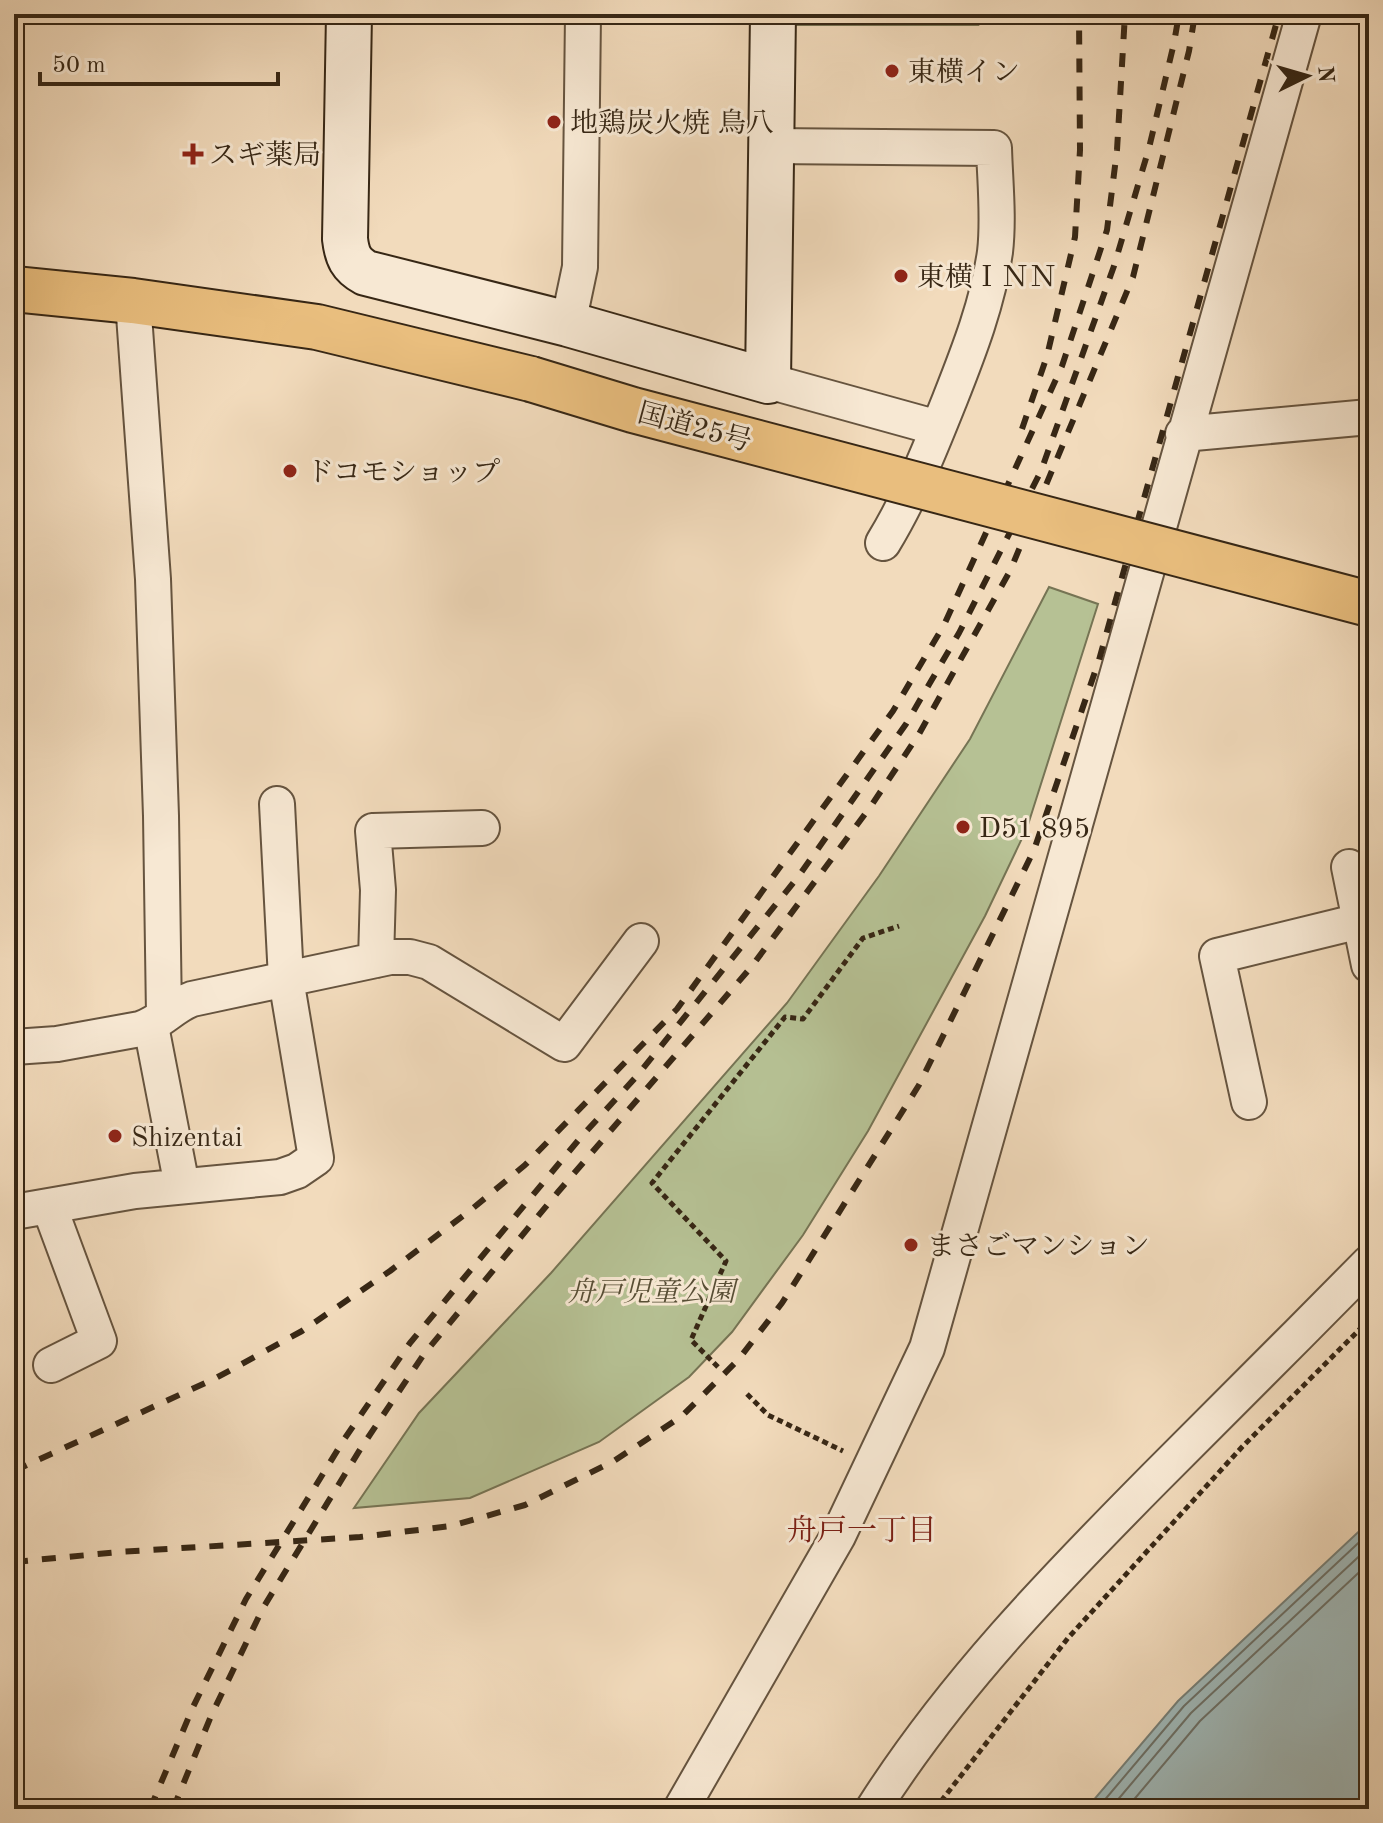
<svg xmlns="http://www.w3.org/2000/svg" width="1383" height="1823" viewBox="0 0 1383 1823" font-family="'Old Standard TT','Noto Serif JP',serif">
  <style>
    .green { fill: #b6c194; stroke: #767454; stroke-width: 2 }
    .water { fill: #9fb9ba; stroke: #757f78; stroke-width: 2 }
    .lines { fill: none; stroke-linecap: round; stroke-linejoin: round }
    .shore { stroke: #6b7068; stroke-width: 2 }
    .street-casing { stroke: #66543f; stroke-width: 38 }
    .secondary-casing { stroke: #372715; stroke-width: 48 }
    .highway-casing { stroke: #372715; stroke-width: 48 }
    .path { stroke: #372715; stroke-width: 5; stroke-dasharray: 6 4; stroke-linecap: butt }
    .street { stroke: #f7e8d3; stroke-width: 34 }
    .secondary { stroke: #f7e8d3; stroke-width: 44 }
    .highway { stroke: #e9be7e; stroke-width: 44 }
    .rail { stroke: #372715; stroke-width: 6; stroke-dasharray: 14 14; stroke-linecap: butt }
    .highway-bridge-casing { stroke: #372715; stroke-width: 48; stroke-linecap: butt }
    .highway-bridge { stroke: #e9be7e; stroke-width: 44 }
    .poi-dot { fill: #8f2418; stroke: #f7e8d3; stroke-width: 3 }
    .labels { text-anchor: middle; stroke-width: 6; stroke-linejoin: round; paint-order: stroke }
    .poi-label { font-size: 28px; fill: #372715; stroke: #f7e8d3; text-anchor: start }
    .street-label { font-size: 28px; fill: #372715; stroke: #f7e8d3 }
    .park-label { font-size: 28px; font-style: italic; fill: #574e35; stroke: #f7e8d3 }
    .neighbourhood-label { font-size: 30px; fill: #7a1f14; stroke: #f7e8d3 }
  </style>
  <rect width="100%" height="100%" fill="#f2dbbc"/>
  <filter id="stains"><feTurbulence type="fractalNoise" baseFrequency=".0025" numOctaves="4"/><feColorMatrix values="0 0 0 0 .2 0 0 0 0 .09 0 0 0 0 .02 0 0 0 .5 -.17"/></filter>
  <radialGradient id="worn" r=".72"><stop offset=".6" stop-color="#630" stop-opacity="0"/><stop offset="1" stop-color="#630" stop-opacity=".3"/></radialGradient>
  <path class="green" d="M789 14H973L978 25H789Z
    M1049 587 1098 604 1027 828 985 916 868 1131 803 1235 732 1332 689 1377 599 1442 470 1498 354 1508 419 1413 551 1273 787 1003 879 876 970 739Z"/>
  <path class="water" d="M1369 1522V1809H1086L1178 1701Z"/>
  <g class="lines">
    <path class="shore" d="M1097 1809 1184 1706 1369 1533
      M1110 1809 1191 1713 1369 1547
      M1126 1809 1200 1721 1369 1563"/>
    <defs>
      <path id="street" d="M771 146 994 148C995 182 999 218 995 252 988 302 969 351 950 399 930 449 911 497 883 543
        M133 301 153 579 161 816 164 1015
        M568 324 580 267 583 14
        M768 381 938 428
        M1183 434 1369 417
        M1349 867 1369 965
        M376 960 378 890 373 831 482 828
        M151 1026 182 1186
        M14 1047 57 1044 140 1029C160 1023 173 1006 192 999L390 957H410L429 962 564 1044 641 941
        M1249 1102 1217 956 1360 921
        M49 1206 99 1341 51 1365
        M14 1212 135 1191 280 1177 297 1171 316 1158 286 979 277 804
        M681 1809 838 1536 927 1348 1304 14
        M873 1809C951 1686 1053 1581 1155 1478 1227 1406 1298 1335 1369 1263"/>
      <path id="secondary" d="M349 14 345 239C347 256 351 265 366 273L568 324 768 381 773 14"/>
      <path id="highway" d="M14 289 133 301 317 327 531 379"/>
    </defs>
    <use href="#street" class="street-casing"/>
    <use href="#secondary" class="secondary-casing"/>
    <use href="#highway" class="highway-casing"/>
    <path class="path" d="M718 1367 691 1340 726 1261 652 1183 785 1017 803 1019 863 938 899 926
      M747 1394 768 1415 843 1451
      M935 1809 1068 1638 1242 1447 1369 1320"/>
    <use href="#street" class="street"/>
    <use href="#secondary" class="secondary"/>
    <use href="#highway" class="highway"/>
    <path class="rail" d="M1022 429 1047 356 1075 237 1080 150 1079 14
      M14 1471 216 1378 302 1331 390 1271 472 1209 525 1165 677 1009 893 711 944 625 1062 366 1107 230 1117 150 1125 14
      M14 1562 119 1552 360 1537 451 1526 525 1505 614 1461 682 1416 738 1360 782 1303 919 1085 1034 850 1099 660 1279 14
      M150 1809 193 1707 246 1599 345 1438 410 1343 581 1137 636 1077 798 877 906 724 959 633 1041 471 1114 266 1149 148 1174 43 1179 14
      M173 1809 211 1716 263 1608 361 1448 424 1354 558 1192 752 966 871 806 919 734 1010 571 1133 277 1189 51 1195 14"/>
    <defs>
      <path id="highway-bridge" d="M531 379 633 410 1369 604"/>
    </defs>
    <use href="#highway-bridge" class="highway-bridge-casing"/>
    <use href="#highway-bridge" class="highway-bridge"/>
  </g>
  <g class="poi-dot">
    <circle cx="892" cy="71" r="8"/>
    <circle cx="554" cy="122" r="8"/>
    <path d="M189 142h8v8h8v8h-8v8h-8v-8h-8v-8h8z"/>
    <circle cx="901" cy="276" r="8"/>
    <circle cx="290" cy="471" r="8"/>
    <circle cx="963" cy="827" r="8"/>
    <circle cx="115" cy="1136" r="8"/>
    <circle cx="911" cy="1245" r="8"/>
  </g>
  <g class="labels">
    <g class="poi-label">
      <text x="908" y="81">東横イン</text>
      <text x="570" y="132">地鶏炭火焼 鳥八</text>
      <text x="209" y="164">スギ薬局</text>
      <text x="917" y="286">東横ＩＮＮ</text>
      <text x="306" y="481">ドコモショップ</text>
      <text x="979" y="837">D51 895</text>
      <text x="131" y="1146">Shizentai</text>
      <text x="927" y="1255">まさごマンション</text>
    </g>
    <g class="street-label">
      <text transform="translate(695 426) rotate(15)" y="10">国道25号</text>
    </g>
    <g class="park-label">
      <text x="651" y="1301">舟戸児童公園</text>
    </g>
    <g class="neighbourhood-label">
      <text x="862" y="1540">舟戸一丁目</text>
    </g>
  </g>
  <rect width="1383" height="1823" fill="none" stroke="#f2dbbc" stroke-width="48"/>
  <rect x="16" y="16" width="1351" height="1791" fill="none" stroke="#372715" stroke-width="4"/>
  <rect x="24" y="24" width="1335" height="1775" fill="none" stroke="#372715" stroke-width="2"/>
  <g transform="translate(1307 76) rotate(85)" stroke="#f7e8d3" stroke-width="6" paint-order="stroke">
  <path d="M0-6L14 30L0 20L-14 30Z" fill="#372715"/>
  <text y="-12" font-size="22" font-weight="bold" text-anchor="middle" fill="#372715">N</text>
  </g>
  <path d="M40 72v12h238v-12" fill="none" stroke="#372715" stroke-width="4"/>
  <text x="52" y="72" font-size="24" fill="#372715" stroke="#f7e8d3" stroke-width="6" paint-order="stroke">50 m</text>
  <rect width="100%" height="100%" filter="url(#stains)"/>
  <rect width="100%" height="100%" fill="url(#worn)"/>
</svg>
